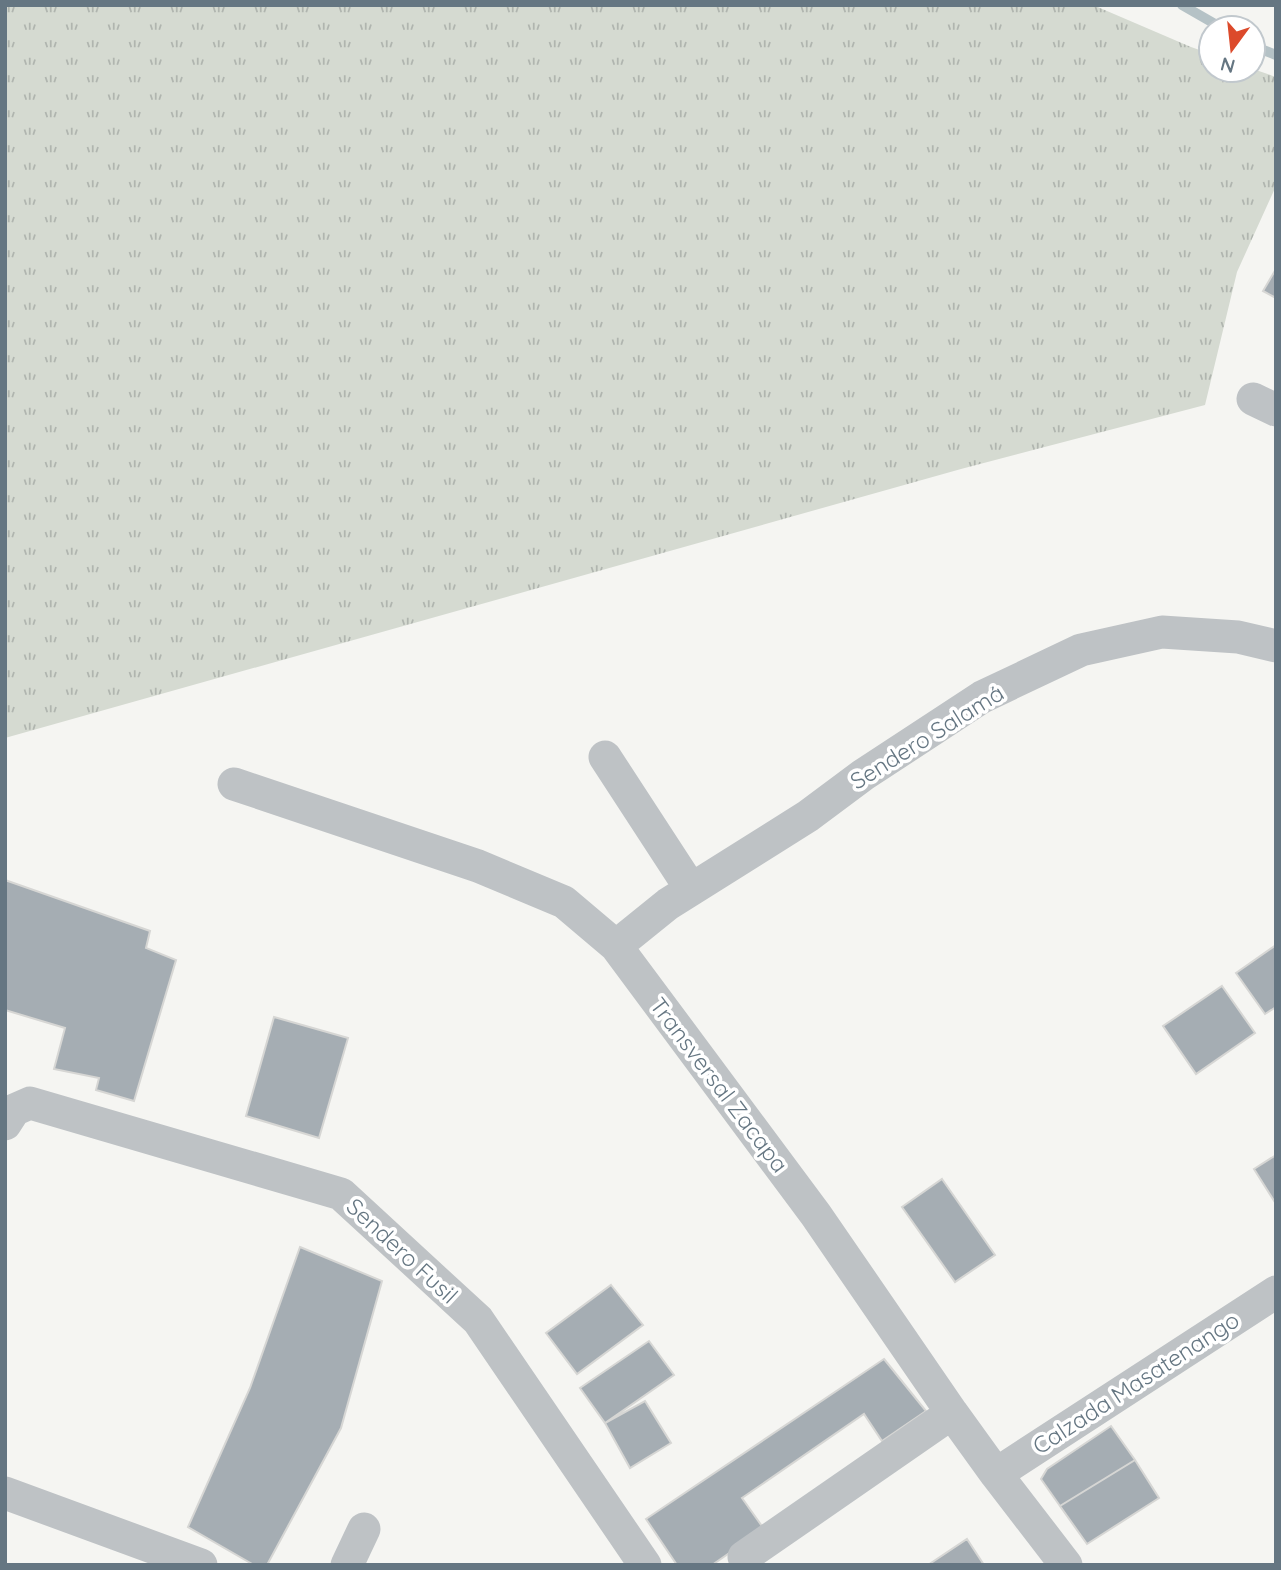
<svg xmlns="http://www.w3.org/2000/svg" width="1281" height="1570" viewBox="0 0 1281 1570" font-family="Quicksand,sans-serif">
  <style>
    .grass { fill: url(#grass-tufts) }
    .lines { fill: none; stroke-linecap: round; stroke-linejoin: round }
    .stream { stroke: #b5c2c6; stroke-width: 10 }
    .building { fill: #a5adb3; stroke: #d6d6d4; stroke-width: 2 }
    .minor { stroke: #bec2c5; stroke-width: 33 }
    .labels { text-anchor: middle; stroke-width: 7; stroke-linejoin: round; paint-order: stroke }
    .street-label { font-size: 23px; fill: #657682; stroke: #fff }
  </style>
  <defs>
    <pattern id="grass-tufts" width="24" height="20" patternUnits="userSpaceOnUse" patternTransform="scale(1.75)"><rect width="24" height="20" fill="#d5dad1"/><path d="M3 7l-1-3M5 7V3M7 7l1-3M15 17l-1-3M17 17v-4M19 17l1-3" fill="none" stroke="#b0b5af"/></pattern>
  </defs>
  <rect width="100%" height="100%" fill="#f5f5f2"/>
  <path class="grass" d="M5 5H1093L1191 47 1211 54V70L1253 69 1276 77V186L1237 272 1205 405 961 469 5 738Z"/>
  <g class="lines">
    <path class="stream" d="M1182 5 1222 28
      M1253 46 1276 55"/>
  </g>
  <path class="building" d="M1276 269V298L1263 291Z
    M5 880 150 931 146 948 176 960 134 1101 96 1090 99 1078 54 1069 65 1028 5 1010Z
    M1276 945V1007L1265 1014 1236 973Z
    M1222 986 1255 1033 1196 1074 1163 1026Z
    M274 1017 348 1038 319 1138 246 1116Z
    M1276 1155V1204L1254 1169Z
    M942 1179 995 1255 955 1282 902 1207Z
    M300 1247 382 1281 341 1428 267 1565H254L188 1527 250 1388Z
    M611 1285 643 1325 577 1374 546 1333Z
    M649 1341 674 1375 605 1423 580 1388Z
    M884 1359 926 1411 882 1441 864 1414 742 1498 764 1529 712 1565H677L646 1519Z
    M645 1401 671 1443 630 1468 605 1423Z
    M1111 1426 1135 1460 1060 1506 1041 1479 1047 1469Z
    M1135 1460 1159 1498 1087 1544 1060 1506Z
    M967 1539 984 1565H928Z"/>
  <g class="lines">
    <path class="minor" d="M1253 399 1276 410
      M605 757 691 889
      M234 784 478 866 564 902 616 946 816 1215 952 1413 996 1474 1066 1565
      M616 946 668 904 808 816 863 775 982 697 1081 650 1162 632 1238 637 1276 646
      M5 1124 14 1110 30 1103 341 1194 478 1320 645 1565
      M996 1474 1276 1292
      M5 1493 201 1565
      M744 1557 952 1413
      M347 1565 364 1529"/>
  </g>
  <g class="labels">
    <g class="street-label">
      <text transform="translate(927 737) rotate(-32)" y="8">Sendero Salamá</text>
      <text transform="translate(719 1085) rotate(53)" y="8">Transversal Zacapa</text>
      <text transform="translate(402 1251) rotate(43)" y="8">Sendero Fusil</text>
      <text transform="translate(1136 1383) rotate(-33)" y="8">Calzada Masatenango</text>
    </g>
  </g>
  <rect width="1281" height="1570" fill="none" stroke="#657682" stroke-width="14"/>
  <g transform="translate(1232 49) rotate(195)"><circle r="33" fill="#ffffff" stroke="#c1c8cd" stroke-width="2"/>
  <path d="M0-5L12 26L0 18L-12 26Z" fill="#dc4a2b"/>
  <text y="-10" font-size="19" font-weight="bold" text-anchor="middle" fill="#657682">N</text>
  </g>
</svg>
